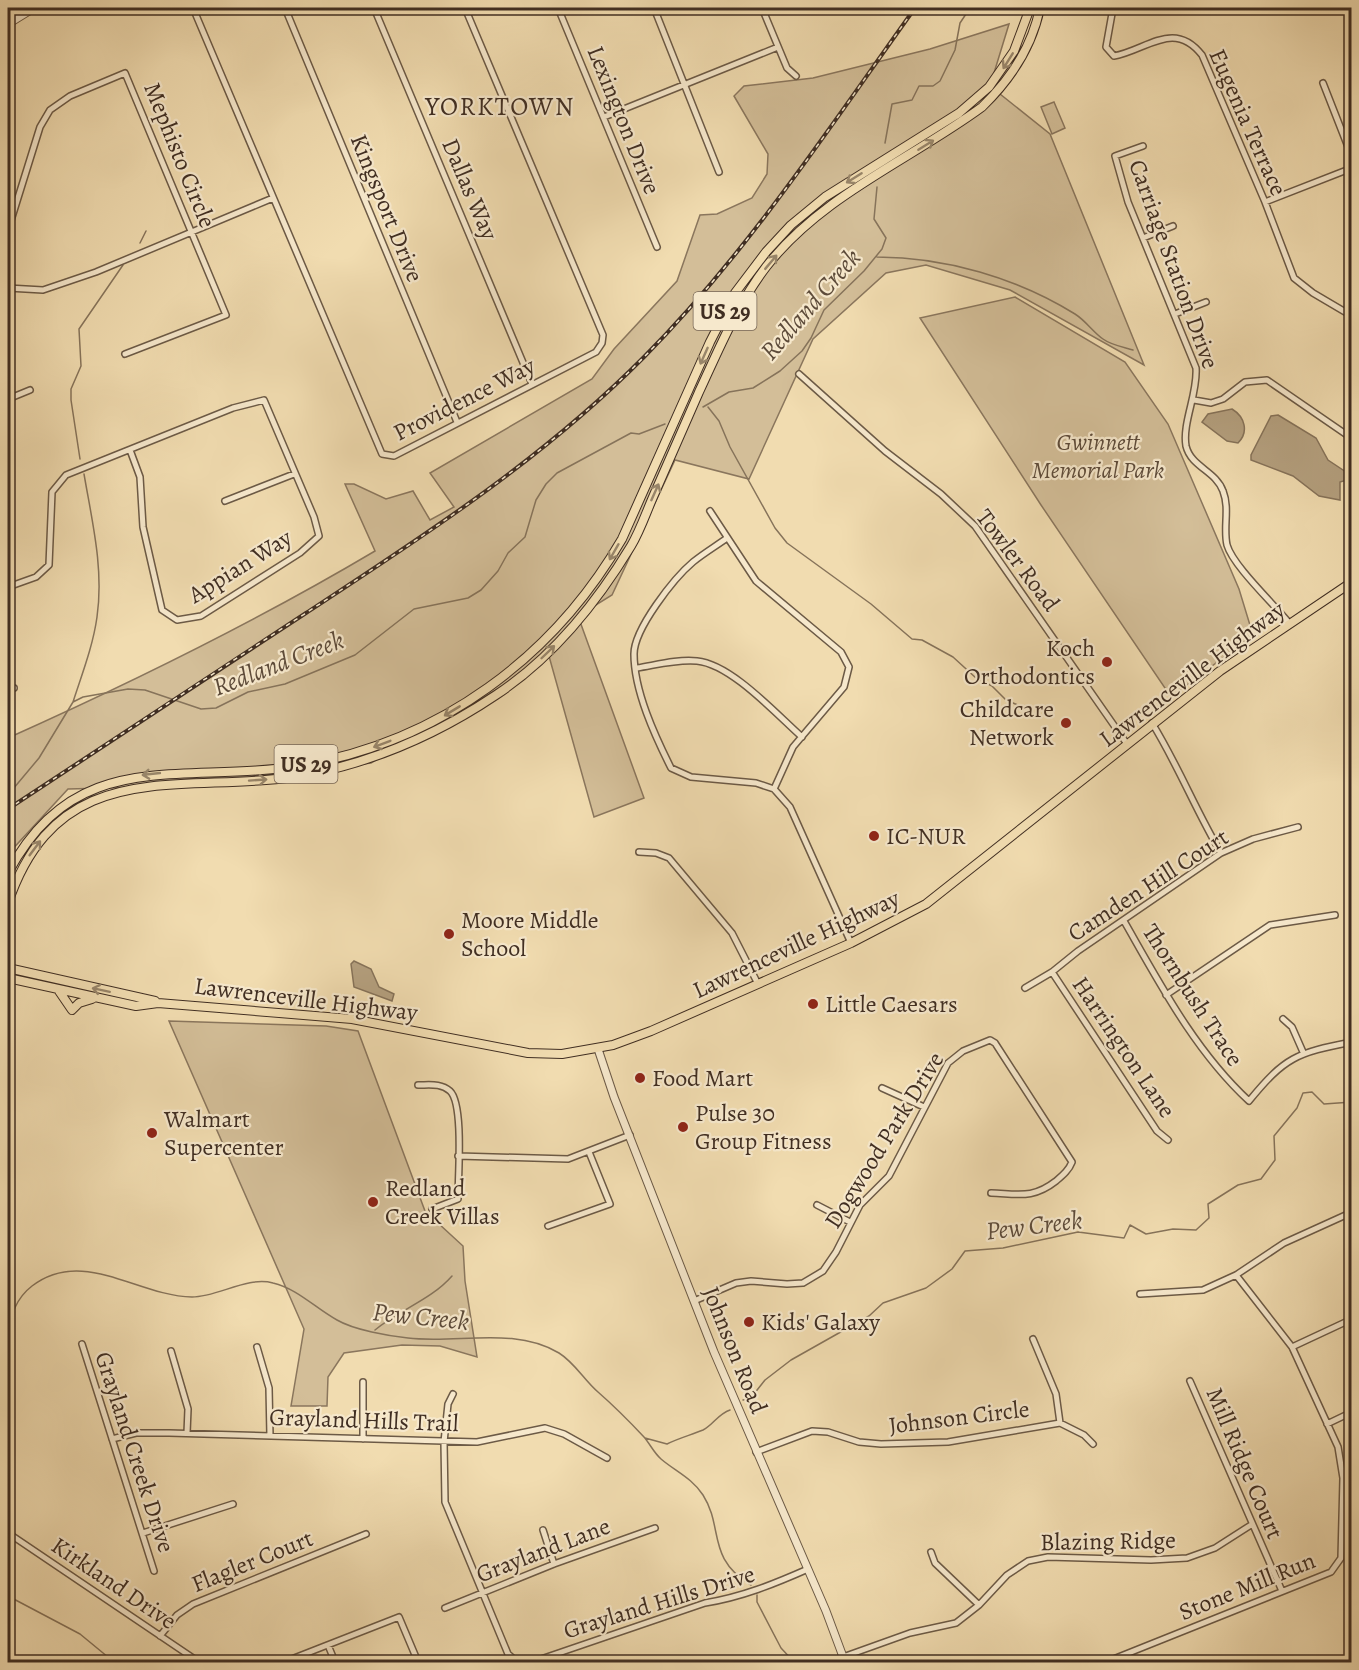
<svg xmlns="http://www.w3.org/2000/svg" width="1359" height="1670" viewBox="0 0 1359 1670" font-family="Alegreya,serif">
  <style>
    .green { fill: #d3be98; stroke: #8a765d; stroke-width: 1.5 }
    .water { fill: #b5a180; stroke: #86735a; stroke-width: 1.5 }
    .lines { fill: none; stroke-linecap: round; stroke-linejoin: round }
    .stream { stroke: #86735a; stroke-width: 1.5 }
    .minor-casing { stroke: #6c5a46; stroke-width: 8 }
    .tertiary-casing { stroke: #6c5a46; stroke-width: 9 }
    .primary-casing { stroke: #402e22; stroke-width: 10 }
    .minor { stroke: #f6e8cc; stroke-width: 5 }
    .tertiary { stroke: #f6e8cc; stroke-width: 7 }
    .primary { stroke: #f1dcb0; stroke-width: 8 }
    .rail-casing { stroke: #402e22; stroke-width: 4 }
    .rail { stroke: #f6e8cc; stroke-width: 1.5; stroke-dasharray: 4.5; stroke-linecap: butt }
    .oneway { stroke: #988569 }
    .poi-dot { fill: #8f2418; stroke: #f6e8cc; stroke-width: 2 }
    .labels { text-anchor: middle; stroke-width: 4.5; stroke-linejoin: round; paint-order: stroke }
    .shield { fill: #f6e8cc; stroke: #765; stroke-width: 1.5 }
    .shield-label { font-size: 22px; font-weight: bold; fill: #402e22 }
    .street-label { font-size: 24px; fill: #402e22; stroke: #f6e8cc }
    .park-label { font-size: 24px; font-style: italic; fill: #5d4b3a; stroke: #f6e8cc }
    .poi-label { font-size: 24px; fill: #402e22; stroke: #f6e8cc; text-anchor: start }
    .neighbourhood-label { font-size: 26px; letter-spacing: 1.5px; fill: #402e22; stroke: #f6e8cc }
    .water-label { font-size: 26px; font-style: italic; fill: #5d4b3a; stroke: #f6e8cc }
  </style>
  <rect width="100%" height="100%" fill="#f1dcb0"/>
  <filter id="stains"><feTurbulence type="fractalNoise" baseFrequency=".00333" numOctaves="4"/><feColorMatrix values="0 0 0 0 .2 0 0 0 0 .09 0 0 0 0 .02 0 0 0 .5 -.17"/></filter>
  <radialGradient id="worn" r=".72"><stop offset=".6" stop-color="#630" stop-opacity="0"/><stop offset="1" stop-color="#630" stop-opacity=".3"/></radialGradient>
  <path class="green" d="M1009 24 990 86 1050 134 1144 365 1010 290 926 265 886 273 813 339 749 479 675 460 612 595 578 616 644 798 594 817 547 649 519 677 371 763 187 786 68 789 8 854V738C133 682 257 621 375 551L345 484H354L386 499 413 491 430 520 454 507 430 473 592 379 614 349 677 281 700 215 717 214 752 198 767 174 768 154 734 96 744 86 813 78 930 49Z
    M1054 102 1065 128 1052 134 1041 107Z
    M1015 297 1125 362 1168 424 1239 589 1253 635 1171 697 1041 505 920 318Z
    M169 1021 326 1026 358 1031 425 1211 463 1246 465 1281 477 1357 440 1346 402 1345 344 1353 328 1377 327 1406H291L304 1329Z"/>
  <path class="water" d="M1232 409C1245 417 1249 432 1238 443L1227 441 1202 422 1208 414Z
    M1278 415 1316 438 1328 460 1349 474 1347 480 1340 482V500L1319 496 1293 476 1251 460V455L1271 416Z
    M354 961 371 969 379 987 394 994 392 1001 354 987 351 964Z"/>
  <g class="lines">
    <path class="stream" d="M885 143 892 104 912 100 919 86H933L940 81 955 50 960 23 970 8
      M140 243 146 231
      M877 257C945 257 1017 278 1075 314 1086 321 1093 332 1103 339 1111 345 1123 347 1133 350
      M703 407 729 392 753 388 780 371 802 351 811 338 824 310 864 271 882 249 886 238 874 219 877 187
      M708 407 719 421 730 447 775 528 787 543 871 604 912 639 922 640 953 657 976 678 992 686 1006 700 1027 709
      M80 459 71 400V389L81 366 79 329 123 265
      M73 702C82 674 93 646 97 617 104 569 92 521 84 474
      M8 795 39 758 73 702 83 697 128 689 145 690 201 709 216 708 248 692 285 684 355 655 414 609 468 598 481 590 498 571 508 553 525 537 536 500 546 484 557 473 631 433 639 434 665 424
      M375 1330C399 1310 431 1300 452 1276
      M8 1339C9 1319 15 1299 32 1286 83 1247 137 1296 192 1297 218 1297 247 1276 273 1283 298 1289 315 1308 337 1320 354 1330 389 1336 408 1338 457 1344 514 1326 559 1353 575 1363 584 1380 598 1392 614 1406 629 1421 644 1437 650 1444 654 1453 661 1459 675 1471 692 1478 703 1495 724 1528 706 1558 751 1585
      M743 1400 750 1399 765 1380 791 1360 869 1316 883 1303 926 1288 952 1269 965 1251 1003 1248 1078 1232 1124 1238 1130 1225 1146 1234 1173 1229 1196 1230 1209 1218 1208 1204 1238 1185 1261 1179 1275 1160 1274 1136 1297 1108 1303 1093 1312 1092 1324 1104 1352 1102
      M645 1438 667 1444C679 1438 691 1435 703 1430 713 1425 718 1414 730 1410
      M757 1595V1602L781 1648 794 1662
      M8 1596 80 1634 114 1662"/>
    <defs>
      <path id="minor" d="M193 8 382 454 394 456 596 352 602 343 603 335 465 8
        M285 8 457 422
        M374 8 532 384
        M558 8 657 247
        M654 8 719 172
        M762 8 787 68 796 76
        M1113 8 1106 47 1114 56C1147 50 1174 19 1202 55L1265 202 1294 278 1313 293 1352 316
        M1323 83 1352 157
        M604 117 778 47
        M1143 146 1115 156 1128 202 1196 368C1198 393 1182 423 1186 446 1191 467 1216 471 1223 491 1230 509 1223 527 1227 545 1233 566 1275 605 1290 624
        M1265 202 1352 168
        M8 230 40 127 50 110 70 96 125 73 226 315 125 354
        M1143 238 1173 226
        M8 288 43 290 96 272 273 198
        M1175 314 1206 302
        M799 374 885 451 941 494 975 526 1127 744
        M8 399 30 390
        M1194 400 1211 403 1223 399 1245 382 1267 380 1347 435
        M225 501 294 474
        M710 511 756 581 841 652 849 667 844 687 793 747 774 789
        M727 538C716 546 704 553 693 562 674 578 634 629 634 654 634 691 655 736 671 768L691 777 756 783 774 789 790 807 851 943
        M8 587 36 577 49 565 52 492 66 475 233 408 264 400 314 517 319 536 300 553 201 616 177 620 162 610 143 527 140 477 130 450
        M637 668C656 665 677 659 697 661 731 664 776 714 802 737
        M8 688H14
        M1350 706 1352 710
        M1152 723C1178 765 1196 811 1221 853
        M639 852 656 853 669 858 732 933 758 984
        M1124 921C1160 984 1195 1051 1249 1101 1285 1057 1296 1053 1352 1042
        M1052 972 1157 1131 1168 1140
        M1025 988 1052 972 1078 951 1221 853 1253 839 1298 827
        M1166 995 1270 925 1335 915
        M1283 1019 1292 1027 1303 1052
        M418 1085C430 1085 441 1083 450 1091 464 1104 458 1177 458 1199L432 1209
        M882 1088 924 1107
        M458 1156 568 1159 630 1135
        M817 1205 850 1222
        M548 1226 610 1204 589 1152
        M1140 1294 1203 1290 1236 1275 1284 1243 1348 1214
        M694 1301 736 1283 751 1281 787 1284 803 1283 823 1271 836 1252 860 1205 889 1176 948 1063 963 1051 990 1040 995 1043 1072 1162C1069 1170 1063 1175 1056 1181 1033 1199 1019 1194 991 1193
        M1033 1339 1056 1394 1060 1423
        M82 1344 154 1571
        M257 1347 269 1388 270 1436
        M1292 1347 1352 1319
        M171 1351 188 1409 187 1433
        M1190 1381 1282 1591
        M453 1394 448 1404 444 1442 445 1502 508 1654 516 1661 527 1662 541 1659 705 1603C742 1597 774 1584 808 1569
        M1327 1424 1352 1412
        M112 1439 136 1433H169L477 1442 545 1428 564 1434 607 1458
        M363 1439V1382
        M756 1452 812 1431 828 1432 859 1442 881 1444 948 1442 1060 1423 1084 1435 1093 1444
        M543 1530 554 1564
        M8 1533 199 1662
        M143 1533 233 1504
        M931 1552 935 1563 979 1605
        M445 1608 554 1564 655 1528
        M160 1636 177 1615 193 1604 366 1534
        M328 1645 335 1662
        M284 1662 399 1617 418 1662
        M829 1662 910 1633 956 1623 979 1605 1007 1575 1028 1561 1048 1557 1151 1560 1187 1558 1215 1548 1251 1525
        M1106 1662 1331 1572 1341 1558 1343 1478 1338 1447 1292 1347 1236 1275"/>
      <path id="tertiary" d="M8 24 34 8
        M598 1049 614 1097 714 1352 826 1611 845 1662"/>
      <path id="primary" d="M8 873C77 742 185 786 303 765 440 741 553 658 622 539L710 342 735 293 766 252 791 225 825 197 959 113 989 87 1014 51 1030 8
        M8 903C61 747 189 798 311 774 379 760 438 734 496 695 552 658 596 604 631 546 640 531 646 513 653 497 668 462 684 427 699 392 719 349 737 305 766 267 822 195 910 160 982 107 1011 79 1032 47 1040 8
        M8 968 155 1001
        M8 978 136 1006 158 1003 352 1019 528 1053 562 1054 613 1045 651 1031 851 943 926 904 1220 671 1352 582
        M59 991 72 1010 79 1003 92 999"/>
    </defs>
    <use href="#minor" class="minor-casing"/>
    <use href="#tertiary" class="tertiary-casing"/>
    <use href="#primary" class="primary-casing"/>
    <use href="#minor" class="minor"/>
    <use href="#tertiary" class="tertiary"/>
    <use href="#primary" class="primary"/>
    <defs>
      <path id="rail" d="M8 809C107 744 206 678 306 613 425 535 543 459 644 357 748 252 829 128 915 8"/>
    </defs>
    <use href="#rail" class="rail-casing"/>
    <use href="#rail" class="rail"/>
  </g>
  <defs><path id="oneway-shaft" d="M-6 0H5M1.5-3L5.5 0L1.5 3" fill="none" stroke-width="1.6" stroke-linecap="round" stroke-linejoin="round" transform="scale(1.5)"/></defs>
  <g class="oneway">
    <use href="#oneway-shaft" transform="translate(1008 61) rotate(122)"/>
    <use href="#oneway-shaft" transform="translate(926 145) rotate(-32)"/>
    <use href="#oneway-shaft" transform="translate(854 178) rotate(148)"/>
    <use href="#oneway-shaft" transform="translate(771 262) rotate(-50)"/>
    <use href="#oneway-shaft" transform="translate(704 356) rotate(114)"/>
    <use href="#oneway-shaft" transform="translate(655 492) rotate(-66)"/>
    <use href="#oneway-shaft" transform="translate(614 552) rotate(120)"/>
    <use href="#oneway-shaft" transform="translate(548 652) rotate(-44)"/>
    <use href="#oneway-shaft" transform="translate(452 711) rotate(149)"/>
    <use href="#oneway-shaft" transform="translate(382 744) rotate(159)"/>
    <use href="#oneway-shaft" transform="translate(151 774) rotate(174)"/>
    <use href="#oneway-shaft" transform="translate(258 780) rotate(-4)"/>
    <use href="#oneway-shaft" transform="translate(35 848) rotate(-53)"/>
    <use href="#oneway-shaft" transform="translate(101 990) rotate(-168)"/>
  </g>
  <g class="poi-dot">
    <circle cx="1107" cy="662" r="6"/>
    <circle cx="1066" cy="723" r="6"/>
    <circle cx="874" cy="836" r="6"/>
    <circle cx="449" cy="934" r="6"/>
    <circle cx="813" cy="1004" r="6"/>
    <circle cx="640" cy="1078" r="6"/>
    <circle cx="683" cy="1127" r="6"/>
    <circle cx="152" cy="1133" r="6"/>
    <circle cx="373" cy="1202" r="6"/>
    <circle cx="749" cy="1322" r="6"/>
  </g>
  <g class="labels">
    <g class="shield">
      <rect x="693.5" y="292" width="63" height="38" rx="4.5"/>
      <rect x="274.5" y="745" width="63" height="38" rx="4.5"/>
    </g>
    <g class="shield-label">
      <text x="725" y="319">US 29</text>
      <text x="306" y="772">US 29</text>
    </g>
    <g class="street-label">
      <text transform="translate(624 120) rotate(68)" y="8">Lexington Drive</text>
      <text transform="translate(1248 122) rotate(66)" y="8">Eugenia Terrace</text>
      <text transform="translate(180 155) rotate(68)" y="8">Mephisto Circle</text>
      <text transform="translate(470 189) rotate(67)" y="8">Dallas Way</text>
      <text transform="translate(387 208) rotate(68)" y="8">Kingsport Drive</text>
      <text transform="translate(1174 264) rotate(70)" y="8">Carriage Station Drive</text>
      <text transform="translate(464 399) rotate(-27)" y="8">Providence Way</text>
      <text transform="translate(1018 560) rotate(53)" y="8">Towler Road</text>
      <text transform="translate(240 566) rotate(-32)" y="8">Appian Way</text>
      <text transform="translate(1192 674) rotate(-37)" y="8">Lawrenceville Highway</text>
      <text transform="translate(1148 885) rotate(-33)" y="8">Camden Hill Court</text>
      <text transform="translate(796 944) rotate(-25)" y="8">Lawrenceville Highway</text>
      <text transform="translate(1193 995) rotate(57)" y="8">Thornbush Trace</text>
      <text transform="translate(306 999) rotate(7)" y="8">Lawrenceville Highway</text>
      <text transform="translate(1124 1047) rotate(56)" y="8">Harrington Lane</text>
      <text transform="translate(884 1140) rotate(-58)" y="8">Dogwood Park Drive</text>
      <text transform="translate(735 1350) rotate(68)" y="8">Johnson Road</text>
      <text transform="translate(959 1417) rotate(-7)" y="8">Johnson Circle</text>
      <text transform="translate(364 1420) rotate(2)" y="8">Grayland Hills Trail</text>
      <text transform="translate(135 1452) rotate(72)" y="8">Grayland Creek Drive</text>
      <text transform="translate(1245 1463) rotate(67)" y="8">Mill Ridge Court</text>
      <text transform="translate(1108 1541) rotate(-1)" y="8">Blazing Ridge</text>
      <text transform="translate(543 1550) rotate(-21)" y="8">Grayland Lane</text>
      <text transform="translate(252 1561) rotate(-22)" y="8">Flagler Court</text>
      <text transform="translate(114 1583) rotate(34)" y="8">Kirkland Drive</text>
      <text transform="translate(1247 1586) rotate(-22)" y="8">Stone Mill Run</text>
      <text transform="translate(659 1602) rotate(-17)" y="8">Grayland Hills Drive</text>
    </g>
    <g class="park-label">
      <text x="1098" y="450">Gwinnett<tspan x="1098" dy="28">Memorial Park</tspan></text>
    </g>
    <g class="poi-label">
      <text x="1095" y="656" text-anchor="end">Koch<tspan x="1095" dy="28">Orthodontics</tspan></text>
      <text x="1054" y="717" text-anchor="end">Childcare<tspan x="1054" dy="28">Network</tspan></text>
      <text x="886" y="844">IC-NUR</text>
      <text x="461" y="928">Moore Middle<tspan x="461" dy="28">School</tspan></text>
      <text x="825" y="1012">Little Caesars</text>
      <text x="652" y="1086">Food Mart</text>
      <text x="695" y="1121">Pulse 30<tspan x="695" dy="28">Group Fitness</tspan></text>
      <text x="164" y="1127">Walmart<tspan x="164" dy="28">Supercenter</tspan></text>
      <text x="385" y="1196">Redland<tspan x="385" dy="28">Creek Villas</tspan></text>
      <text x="761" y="1330">Kids' Galaxy</text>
    </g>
    <g class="neighbourhood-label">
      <text x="500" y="115">YORKTOWN</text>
    </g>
    <g class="water-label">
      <text transform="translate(810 304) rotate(-49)" y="9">Redland Creek</text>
      <text transform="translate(278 663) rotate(-21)" y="9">Redland Creek</text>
      <text transform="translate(1034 1225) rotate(-7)" y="9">Pew Creek</text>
      <text transform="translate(421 1316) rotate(6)" y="9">Pew Creek</text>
    </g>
  </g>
  <rect width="1359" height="1670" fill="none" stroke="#f1dcb0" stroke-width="30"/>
  <rect x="9" y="9" width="1341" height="1652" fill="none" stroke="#402e22" stroke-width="3"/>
  <rect x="15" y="15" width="1329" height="1640" fill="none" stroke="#402e22" stroke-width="1.5"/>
  <rect width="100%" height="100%" filter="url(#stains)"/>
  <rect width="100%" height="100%" fill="url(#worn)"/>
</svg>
